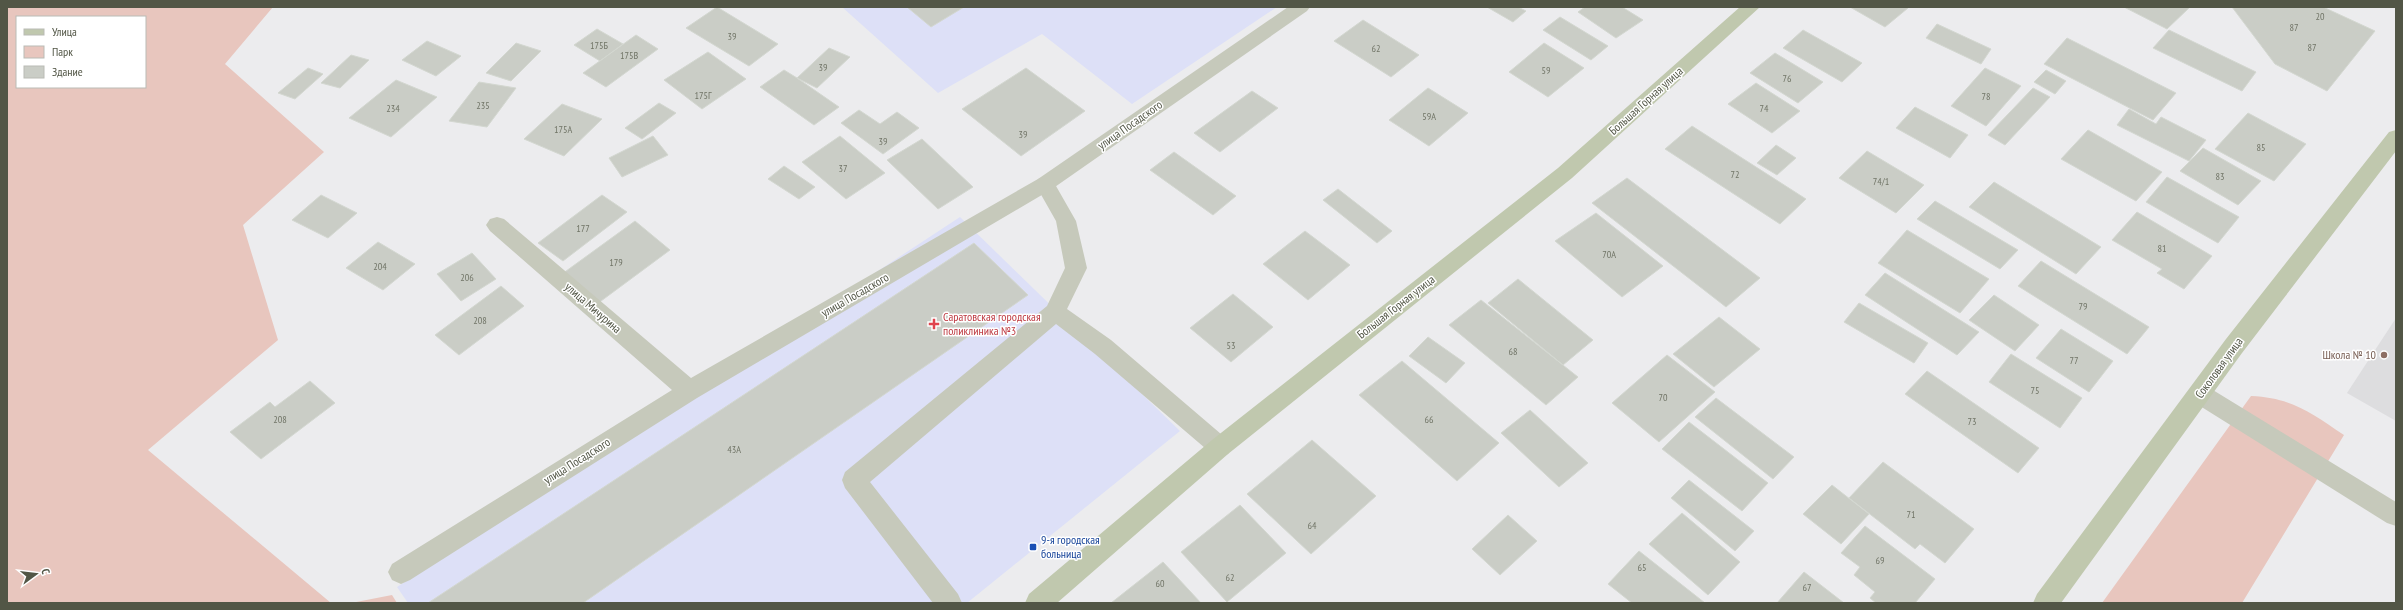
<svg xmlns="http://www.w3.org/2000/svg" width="2403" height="610" viewBox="0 0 2403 610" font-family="'PT Sans Narrow',sans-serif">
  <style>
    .education { fill: #dddddf }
    .medical { fill: #dde0f7 }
    .green { fill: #e8c6be; fill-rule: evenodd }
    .building { fill: #cacdc6; stroke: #d3d7d0 }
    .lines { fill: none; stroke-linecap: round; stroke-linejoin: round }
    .service { fill: #c6c9bb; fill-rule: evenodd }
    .minor { fill: #c6c9bb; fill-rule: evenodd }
    .primary { fill: #c0c8ae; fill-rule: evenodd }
    .health-dot { fill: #e0444e; stroke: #fff; stroke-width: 1.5 }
    .education-dot { fill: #8d6e63; stroke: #fff; stroke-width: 1.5 }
    .transit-dot { fill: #1a4fb4; stroke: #fff; stroke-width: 1.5 }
    .labels { text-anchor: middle; stroke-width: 3; stroke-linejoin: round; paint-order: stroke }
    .number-label { font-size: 10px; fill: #707466 }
    .street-label { font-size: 12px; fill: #525646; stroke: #fff }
    .health-label { font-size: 12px; fill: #be3a42; stroke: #fff; text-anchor: start }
    .education-label { font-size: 12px; fill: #785e54; stroke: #fff; text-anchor: end }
    .transit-label { font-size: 12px; fill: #164399; stroke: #fff; text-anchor: start }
  </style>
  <rect width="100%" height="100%" fill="#ececee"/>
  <path class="education" d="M2396 318V421L2347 393Z"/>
  <path class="medical" d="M842 7H1277L1132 104 1042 34 938 93Z
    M960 217 1180 431 967 603H408L397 587Z"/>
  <path class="green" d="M7 7H273L225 64 324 152 243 225 278 340 148 450 331 603H7ZM17 17H145V87H17Z
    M2251 396C2293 398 2311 413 2344 435L2242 603H2102Z
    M392 595 397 603H351Z"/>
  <path class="building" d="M717 7 778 44 749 66 686 28Z
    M907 7H964L931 27Z
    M1487 7H1518L1526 11 1513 22Z
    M1585 7H1622L1643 20 1616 38 1578 12Z
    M1850 7H1906L1908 8 1885 27Z
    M2124 7H2190L2167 29Z
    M2232 7H2323L2375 31 2327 91 2275 64Z
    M1560 17 1608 46 1591 60 1543 30Z
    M1363 20 1419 55 1391 77 1334 41Z
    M1937 24 1991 49 1981 64 1926 38Z
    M597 29 623 44 600 61 574 45Z
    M1803 30 1862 63 1842 82 1783 48Z
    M2169 30 2256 72 2242 91 2153 48Z
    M636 35 658 49 606 87 583 73Z
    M2067 38 2176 93 2153 120 2044 64Z
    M427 41 461 56 436 76 402 60Z
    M516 43 541 51 511 81 486 73Z
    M1544 43 1584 68 1548 97 1509 72Z
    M829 48 850 57 817 88 797 78Z
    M708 52 746 79 702 109 664 80Z
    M1775 53 1823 82 1798 103 1750 73Z
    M351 55 369 60 340 88 321 83Z
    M308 68 323 74 295 99 278 93Z
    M1026 68 1085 111 1021 156 962 109Z
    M1985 68 2021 86 1986 126 1951 106Z
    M784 70 797 78 839 107 814 125 760 87Z
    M2046 70 2066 81 2055 94 2034 82Z
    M396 80 437 97 391 137 349 118Z
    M479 82 516 88 487 127 449 121Z
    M1756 83 1800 111 1772 133 1728 104Z
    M1428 88 1468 113 1429 146 1389 120Z
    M2033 88 2050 97 2005 145 1988 135Z
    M1252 91 1278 108 1220 152 1194 133Z
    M659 103 676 113 642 139 625 128Z
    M562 104 602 119 564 156 524 139Z
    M1915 107 1968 135 1950 158 1896 128Z
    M2129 109 2156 124 2161 117 2206 140 2189 161 2117 125Z
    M859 110 880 124 897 112 919 128 883 154 841 123Z
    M2248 113 2306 144 2274 181 2215 149Z
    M1692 126 1806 199 1780 224 1665 149Z
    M2088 130 2162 172 2136 201 2061 159Z
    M653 136 668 155 622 177 609 158Z
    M840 136 885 173 846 199 802 162Z
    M922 139 973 187 938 209 887 160Z
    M1776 145 1796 158 1777 175 1757 163Z
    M2203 148 2261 181 2238 205 2180 171Z
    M1867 151 1924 185 1896 213 1839 178Z
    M1174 152 1236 196 1213 215 1150 170Z
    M784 166 815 187 799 199 768 179Z
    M2167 177 2239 217 2218 243 2146 202Z
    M1627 178 1760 278 1726 307 1592 203Z
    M1994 182 2101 247 2076 274 1969 207Z
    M1338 189 1392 231 1377 243 1323 200Z
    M321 195 357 213 328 238 292 220Z
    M602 195 627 212 563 261 538 243Z
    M1935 201 2018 250 2000 269 1917 219Z
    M2137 212 2212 256 2184 289 2157 273 2162 269 2112 240Z
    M1596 213 1663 266 1622 297 1555 241Z
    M635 221 670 250 597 304 562 274Z
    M1907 230 1989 279 1960 313 1878 263Z
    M1305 231 1350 265 1308 300 1263 264Z
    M378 242 415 264 383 290 346 268Z
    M974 243 1028 295 583 603H428Z
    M472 253 496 279 461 301 437 274Z
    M2041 261 2149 327 2127 354 2018 286Z
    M1885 273 1979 332 1957 355 1865 295Z
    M1518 279 1593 340 1563 365 1488 303Z
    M501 286 524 306 459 355 435 335Z
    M1233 294 1273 327 1231 362 1190 328Z
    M1994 295 2039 325 2015 351 1969 320Z
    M1481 300 1578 377 1546 405 1449 325Z
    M1859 303 1928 343 1914 363 1844 322Z
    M1719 317 1760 349 1714 387 1673 354Z
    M2061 329 2113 361 2089 392 2036 358Z
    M1428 337 1465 363 1446 383 1409 356Z
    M2011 354 2082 398 2060 428 1989 382Z
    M1667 355 1715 392 1659 442 1612 403Z
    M1402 361 1499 443 1457 481 1359 395Z
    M1927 371 2039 448 2018 473 1905 394Z
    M310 381 335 403 261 459 230 432 270 402 275 407Z
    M1716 398 1794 457 1773 479 1695 417Z
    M1530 410 1588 463 1559 487 1501 433Z
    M1689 422 1768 483 1742 511 1662 449Z
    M1312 440 1376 496 1311 554 1247 494Z
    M1883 462 1974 529 1945 563 1920 544 1915 549 1849 498Z
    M1689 480 1754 531 1735 551 1671 498Z
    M1832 485 1869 514 1841 544 1803 514Z
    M1240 505 1286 553 1227 602 1181 552Z
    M1682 513 1740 562 1708 595 1649 544Z
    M1508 515 1537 541 1500 575 1472 549Z
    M1865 526 1935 579 1915 603H1876L1870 598 1875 592 1854 575 1860 567 1841 553Z
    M1639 551 1705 603H1632L1608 584Z
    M1163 562 1201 603H1111Z
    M1804 572 1844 603H1777Z"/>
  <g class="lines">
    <path class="service" d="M1045 176 1052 179 1076 221 1087 268 1067 309 1111 340 1228 440 1232 447 1228 454 1220 457 1212 454 1095 354 1056 324 870 482 958 594 962 603H933L845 488 842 480 845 472 1047 306 1065 268 1056 221 1035 184 1038 179Z
      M2200 384 2208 387 2396 502V526L2387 523 2192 401 2188 394 2192 387Z"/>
    <path class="minor" d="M1288 7H1310L1307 11 1052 189 697 398 410 580 401 584 392 580 388 572 392 564 672 390 490 231 486 225 490 219 497 217 504 219 691 378 1038 179Z"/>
    <path class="primary" d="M1740 7H1760L1572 178 1228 454 1057 603H1025L1029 594 1212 440 1558 168Z
      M2396 130V151L2242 353 2061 603H2033L2037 594 2226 339 2389 132Z"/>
  </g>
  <path class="health-dot" d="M932 318h4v4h4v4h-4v4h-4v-4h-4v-4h4z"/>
  <circle class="education-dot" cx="2384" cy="355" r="4"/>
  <rect class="transit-dot" x="1029" y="543" width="8" height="8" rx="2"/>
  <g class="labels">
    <g class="number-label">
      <text x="2320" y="20">20</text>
      <text x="2294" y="31">87</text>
      <text x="732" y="40">39</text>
      <text x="599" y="49">175Б</text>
      <text x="2312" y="51">87</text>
      <text x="1376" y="52">62</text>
      <text x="629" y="59">175В</text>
      <text x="823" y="71">39</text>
      <text x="1546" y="74">59</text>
      <text x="1787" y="82">76</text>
      <text x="703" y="99">175Г</text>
      <text x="1986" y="100">78</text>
      <text x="483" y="109">235</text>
      <text x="393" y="112">234</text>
      <text x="1764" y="112">74</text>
      <text x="1429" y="120">59А</text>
      <text x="563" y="133">175А</text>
      <text x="1023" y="138">39</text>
      <text x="883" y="145">39</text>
      <text x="2261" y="151">85</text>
      <text x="843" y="172">37</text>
      <text x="1735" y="178">72</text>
      <text x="2220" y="180">83</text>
      <text x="1881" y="185">74/1</text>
      <text x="583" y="232">177</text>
      <text x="2162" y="252">81</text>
      <text x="1609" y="258">70А</text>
      <text x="616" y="266">179</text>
      <text x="380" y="270">204</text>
      <text x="467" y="281">206</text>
      <text x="2083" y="310">79</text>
      <text x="480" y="324">208</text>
      <text x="1231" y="349">53</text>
      <text x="1513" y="355">68</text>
      <text x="2074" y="364">77</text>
      <text x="2035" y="394">75</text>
      <text x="1663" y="401">70</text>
      <text x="280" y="423">208</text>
      <text x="1429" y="423">66</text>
      <text x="1972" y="425">73</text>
      <text x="734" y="453">43А</text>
      <text x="1911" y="518">71</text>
      <text x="1312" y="529">64</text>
      <text x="1880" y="564">69</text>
      <text x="1642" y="571">65</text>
      <text x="1230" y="581">62</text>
      <text x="1160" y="587">60</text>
      <text x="1807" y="591">67</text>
    </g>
    <g class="street-label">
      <text transform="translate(1646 101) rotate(-42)" y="4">Большая Горная улица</text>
      <text transform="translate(1130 125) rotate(-35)" y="4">улица Посадского</text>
      <text transform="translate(855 295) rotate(-30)" y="4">улица Посадского</text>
      <text transform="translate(1396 307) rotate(-38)" y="4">Большая Горная улица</text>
      <text transform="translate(593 308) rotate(41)" y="4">улица Мичурина</text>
      <text transform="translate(2219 368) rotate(-54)" y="4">Соколовая улица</text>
      <text transform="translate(577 461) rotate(-32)" y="4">улица Посадского</text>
    </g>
    <g class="health-label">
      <text x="943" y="321">Саратовская городская<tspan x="943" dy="14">поликлиника №3</tspan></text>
    </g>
    <g class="education-label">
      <text x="2376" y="359">Школа № 10</text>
    </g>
    <g class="transit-label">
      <text x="1041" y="544">9-я городская<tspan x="1041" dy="14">больница</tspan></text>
    </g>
  </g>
  <rect width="2403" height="610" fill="none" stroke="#525646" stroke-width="16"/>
  <rect x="16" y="16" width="130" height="72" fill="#ffffff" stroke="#babbb5"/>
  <rect x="24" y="29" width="20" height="6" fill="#c0c8ae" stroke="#babbb5"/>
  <text x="52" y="36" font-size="12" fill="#525646">Улица</text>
  <rect x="24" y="46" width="20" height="12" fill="#e8c6be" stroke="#babbb5"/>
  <text x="52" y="56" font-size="12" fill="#525646">Парк</text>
  <rect x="24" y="66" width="20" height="12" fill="#cacdc6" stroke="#babbb5"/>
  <text x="52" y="76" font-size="12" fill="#525646">Здание</text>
  <g transform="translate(36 574) rotate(75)" stroke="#ffffff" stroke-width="3" paint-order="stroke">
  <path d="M0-3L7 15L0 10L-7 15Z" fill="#525646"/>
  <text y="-6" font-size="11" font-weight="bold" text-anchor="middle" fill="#525646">С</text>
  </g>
</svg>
